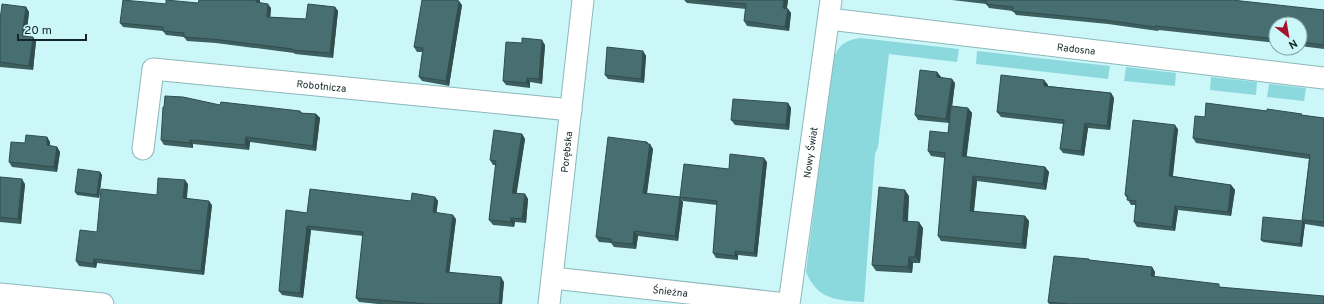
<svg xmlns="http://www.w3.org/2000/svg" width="1324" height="304" viewBox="0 0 1324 304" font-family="Overpass,sans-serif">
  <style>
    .green { fill: #8cd9dd }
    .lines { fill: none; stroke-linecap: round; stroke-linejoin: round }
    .street-casing { stroke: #8eb7ba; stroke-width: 23 }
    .street { stroke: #fff; stroke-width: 21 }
    .wall { fill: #3d5f60 }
    .shaded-wall { fill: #324d4e }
    .building { fill: #476e70; stroke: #324d4e }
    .labels { text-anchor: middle; stroke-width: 4; stroke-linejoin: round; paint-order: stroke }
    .street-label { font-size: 10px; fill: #142526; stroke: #cbf7f9 }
  </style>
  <rect width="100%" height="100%" fill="#cbf7f9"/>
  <path class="green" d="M860 38 959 49 957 62 889 54 878 147 875 154 864 302C836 300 818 300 806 272L831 70C835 51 839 41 860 38Z
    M977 51 1110 66 1108 79 976 64Z
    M1126 67 1176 73 1175 86 1124 81Z
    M1211 77 1257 82 1256 95 1210 90Z
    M1269 84 1306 88 1304 101 1267 97Z"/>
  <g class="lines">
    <defs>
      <g id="street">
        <path id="s1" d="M829 19 1324 78"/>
        <path id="s2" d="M143 149 153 69 571 110"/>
        <path id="s3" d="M553 278 787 304"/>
        <path d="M0 294 103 304"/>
        <path id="s4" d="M549 304 583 0"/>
        <path id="s5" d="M789 304 831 0"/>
      </g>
    </defs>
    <use href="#street" class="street-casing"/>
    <use href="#street" class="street"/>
  </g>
  <path class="wall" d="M199 0H260V3L271 8 270 17 306 19 335 7 338 11 333 58 295 54 294 53 216 43 187 41 184 37 166 35 163 31 123 27 120 23 166 4 198 3Z
    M684 0H788L787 8 791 13 789 31 747 26 744 21 746 9 687 3Z
    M952 0H1189L1324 10V49L1300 46V24H1276V43L1159 30 1158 31 1108 24 1016 15 1013 11 989 8 986 4Z
    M462 5 449 86 422 81 419 77 423 52H417L414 47Z
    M26 7 29 12 26 36 36 41 33 70 0 67V20Z
    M545 45 542 84 530 82V88L506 85 503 81Z
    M643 51 646 56 644 83 608 79 605 75Z
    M937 72 941 77H940L955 83 952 106 968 108 972 113 966 157 1045 167 1049 172 1046 190 977 181 974 212 1025 216 1029 221 1026 249 941 241 938 236 945 158 931 156 928 151 948 133 949 123 918 120 915 115Z
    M1044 80 1048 85V86L1111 93 1114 98 1110 130 1088 128 1084 156 1063 153 1060 149 1063 124 1001 117 997 112Z
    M788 103 791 108 789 130 735 125 731 120Z
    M300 111 302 113 316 114 320 118 316 151 250 142 249 150 193 144V148L164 145 161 140Z
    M1302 114V115L1324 118V227L1305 224 1302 220 1309 159 1196 143 1193 138 1205 117Z
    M1178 129 1173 176 1231 185 1235 190 1231 216 1178 210 1175 231 1137 227 1134 222 1136 205H1131L1125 195Z
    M522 134 525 139 516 193 525 194 528 199 526 223 515 222 514 227 493 225 489 220 496 165H493L490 160Z
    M47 137 50 142V146L57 147 60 152 57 172 12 167 9 162 25 143Z
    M648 144 653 149 647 194 680 197 683 202 678 241 638 236 636 249 614 247 611 243 599 242 596 237Z
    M767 162 757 257 738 255V260L716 258 713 253 717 205 683 201 680 197 729 169Z
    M100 172 102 175 99 198 77 195 75 192Z
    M0 177 25 184 21 224 0 222Z
    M188 184 187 198 212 205 204 275 97 263 96 268 79 266 76 261 97 232 157 195Z
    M909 196 908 221 923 228 920 263H913L912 273 876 271 872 265Z
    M435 197 438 201 436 213 456 219 449 272 504 282 502 304H378L359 302 356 298 363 236 311 230 303 298 282 295 279 291 307 213 411 201Z
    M1303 221 1305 223 1302 247 1263 242 1261 240Z
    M1090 260 1152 267 1155 272 1154 277 1221 287 1324 304H1049L1048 302Z"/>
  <path class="shaded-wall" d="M257 0H260L259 7 256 2Z
    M784 0H788L786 13 783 8Z
    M459 1 462 5 449 86 446 81Z
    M268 4 271 8 270 21 267 17Z
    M26 7 29 12 26 40 22 36Z
    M335 7 338 11 333 58 330 53Z
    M788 9 791 13 789 31 785 27Z
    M33 37 36 41 33 70 29 66Z
    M542 40 545 45 542 84 539 79Z
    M643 51 646 56 644 83 641 79Z
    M937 72 941 77 940 82 937 77Z
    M527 78 530 82V88L527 83Z
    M952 79 955 83 950 123 946 119Z
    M1044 80 1048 85 1047 90 1044 86Z
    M1111 93 1114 98 1110 130 1107 126Z
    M788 103 791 108 789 130 786 125Z
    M968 108 972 113 966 162 962 156Z
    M316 114 320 118 316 151 313 146Z
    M1085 123 1088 128 1084 156 1081 151Z
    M1175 125 1178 129 1172 180 1169 176Z
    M522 134 525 139 516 198 512 193Z
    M47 137 50 142V150L47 145Z
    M246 137 250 142 249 150 245 145Z
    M190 140 193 144V148L190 143Z
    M647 142 650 146V144L653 149 646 198 643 193Z
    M57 147 60 152 57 172 54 167Z
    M764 158 767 162 757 257 754 253Z
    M1045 167 1049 172 1046 190 1043 184Z
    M100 172 102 175 99 198 97 195Z
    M973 176 977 181 973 217 970 211Z
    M22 179 25 184 21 224 18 219Z
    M185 180 188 184 186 202 183 198Z
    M1231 185 1235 190 1231 216 1228 212Z
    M905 190 909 196 907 227 903 221Z
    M525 194 528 199 526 223 522 219Z
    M435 197 438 201 436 217 433 212Z
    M680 197 683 202 678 241 675 236Z
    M209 201 212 205 204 275 201 271Z
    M1175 206 1178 210 1175 231 1172 227Z
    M453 215 456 219 449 276 446 272Z
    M1025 216 1029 221 1026 249 1022 244Z
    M511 218 515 222 514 227 511 222Z
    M1303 221 1305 223 1302 247 1300 244Z
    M919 222 923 228 920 263 915 257Z
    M307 226 311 230 303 298 300 293Z
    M634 231 638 236 636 249 633 244Z
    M735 251 738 255V260L735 256Z
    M909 257 913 263 912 273 908 267Z
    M94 259 97 263 96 268 93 264Z
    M1152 267 1155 272 1154 281 1151 276Z
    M501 277 504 282 502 304H499Z"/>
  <path class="building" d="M123 0 166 4V0L198 3 199 0H257L256 2 268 4 267 17 306 19 308 4 335 7 330 53 292 50V49L212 39 184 37V33L163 31V27L120 23Z
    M422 0H454L459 1 446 81 419 77 423 48 414 47Z
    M698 0H784L783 8 788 9 785 27 744 21 746 4Z
    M982 0H1232L1324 10V45L1300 42V24H1276V39L1155 26V27L1105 20 1012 11 1013 7 986 4V0Z
    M2 4 26 7 22 36 33 37 29 66 0 62V20Z
    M522 38 542 40 539 79 527 78V83L503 81 506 42 522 43Z
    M607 47 643 51 641 79 605 75Z
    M920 70 937 72V77L952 79 946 119 915 115Z
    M1001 75 1044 80V86L1111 93 1107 126 1085 123 1081 151 1060 149 1064 120 997 112Z
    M165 96 183 97 220 105 221 102 300 111V113L316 114 313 146 246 137 245 145 190 140V143L161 140 163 107H164Z
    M733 99 788 103 786 125 731 120Z
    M1206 103 1267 111V109L1302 114 1301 115 1324 118V222L1302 220 1310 155 1193 138 1195 116 1205 117Z
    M951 106 968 108 962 156 1045 167 1043 184 973 176 970 211 1025 216 1022 244 938 236 945 153 928 151 930 131 948 133Z
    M1133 120 1175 125 1169 176 1231 185 1228 212 1175 206 1172 227 1134 222 1136 201 1127 200 1128 196 1125 195Z
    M494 130 522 134 512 193 525 194 522 219 511 218V222L489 220 496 161 490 160Z
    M26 135 47 137V145L57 147 54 167 9 162 11 142 25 143Z
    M608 137 647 142V144H650L643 193 680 197 675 236 634 231 633 244 611 242V239L596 237Z
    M730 154 764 158 754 253 735 251V256L713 253 717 201 680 197 684 164 729 169Z
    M78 169 100 172 97 195 75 192Z
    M0 177 22 179 18 219 0 217Z
    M158 178 185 180 183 198 209 201 201 271 94 259 93 264 76 261 80 230 97 232 101 189 157 195Z
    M879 187 905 190 903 221 919 222 915 257H909L908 267 872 265Z
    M310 189 411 201 412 193 435 197 433 212 453 215 446 272 501 277 499 304H428L356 298 363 232 307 226 300 293 279 291 286 210 307 213Z
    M1263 217 1303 221 1300 244 1261 240Z
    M1054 256 1089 259V260L1152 267 1151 276 1219 284V287L1324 296V304H1069L1048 302Z"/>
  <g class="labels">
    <g class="street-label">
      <text dy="4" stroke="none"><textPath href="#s1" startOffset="249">Radosna</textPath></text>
      <text dy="4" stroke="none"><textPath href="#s2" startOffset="250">Robotnicza</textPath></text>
      <text dy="4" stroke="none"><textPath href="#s4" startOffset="153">Porębska</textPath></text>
      <text dy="4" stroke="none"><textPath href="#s5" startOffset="153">Nowy Świat</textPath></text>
      <text dy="4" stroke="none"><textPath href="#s3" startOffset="118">Śnieżna</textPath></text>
    </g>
  </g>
  <g transform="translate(1288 36) rotate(149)"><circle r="19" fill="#cbf7f9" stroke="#82a3a5"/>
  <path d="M0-3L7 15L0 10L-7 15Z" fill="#a8112d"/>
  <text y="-6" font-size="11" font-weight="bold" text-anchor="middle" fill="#142526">N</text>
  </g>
  <path d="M18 34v6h68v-6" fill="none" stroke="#142526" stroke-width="2"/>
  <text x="24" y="34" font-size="12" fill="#142526" stroke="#cbf7f9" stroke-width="3" paint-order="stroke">20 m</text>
</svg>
